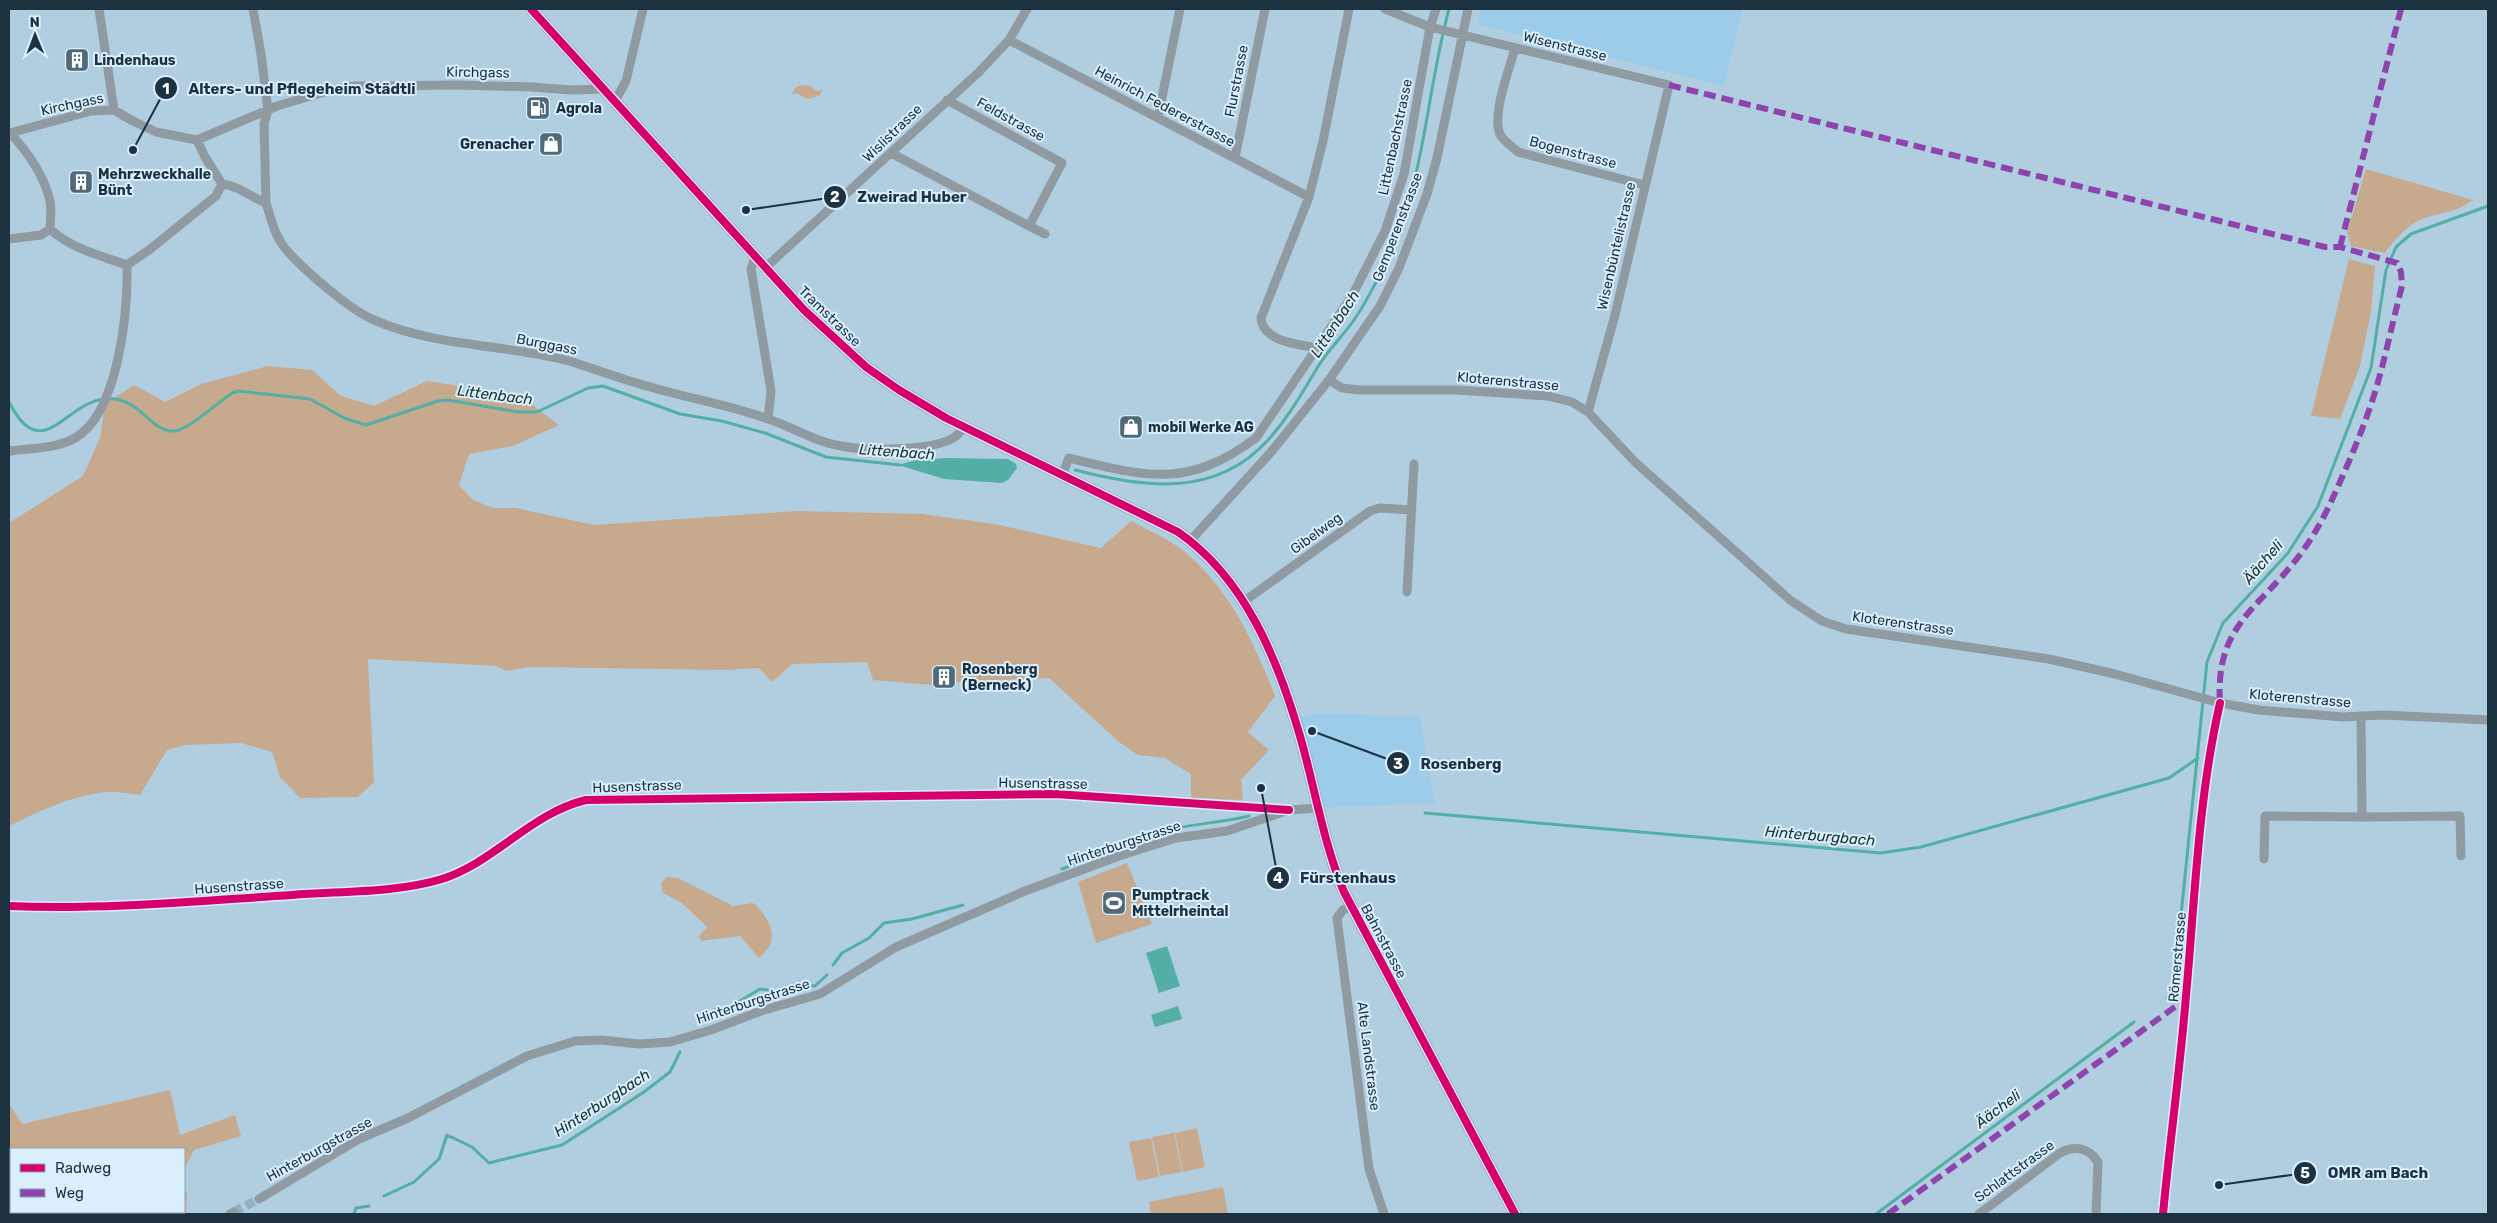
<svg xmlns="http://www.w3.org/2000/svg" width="2497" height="1223" viewBox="0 0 2497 1223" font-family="Rubik,sans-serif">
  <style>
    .built { fill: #9dccea }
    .green { fill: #c7a98e }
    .water { fill: #53afa6 }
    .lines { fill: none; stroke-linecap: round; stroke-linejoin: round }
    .stream { stroke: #53afa6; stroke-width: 3 }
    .street-tunnel { stroke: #93afc1; stroke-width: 9; stroke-dasharray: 9 4.5; stroke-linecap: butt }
    .street { stroke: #8f9aa1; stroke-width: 9 }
    .secondary { stroke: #849099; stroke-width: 12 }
    .quiet { stroke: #8e44ad; stroke-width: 6; stroke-dasharray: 12 6; stroke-linecap: butt }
    .cycleway-casing { stroke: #daeffd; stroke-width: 11 }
    .cycleway { stroke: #d6006c; stroke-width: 8 }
    .labels { text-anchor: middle; stroke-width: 4; stroke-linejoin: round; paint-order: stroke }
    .street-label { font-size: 14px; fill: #1d3240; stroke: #daeffd }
    .poi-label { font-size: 14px; font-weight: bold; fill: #1d3240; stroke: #daeffd; text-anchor: start }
    .water-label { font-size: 15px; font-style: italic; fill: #1a332d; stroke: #daeffd }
    .leader { fill: none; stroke: #1d3240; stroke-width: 2 }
    .callout-dot { fill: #1d3240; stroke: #daeffd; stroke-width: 2 }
    .mark-label { font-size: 15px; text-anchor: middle; font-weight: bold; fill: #fff }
    .callout-label { font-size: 15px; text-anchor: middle; font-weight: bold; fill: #1d3240; stroke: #daeffd; stroke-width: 4; stroke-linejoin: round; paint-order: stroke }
  </style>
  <rect width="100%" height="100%" fill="#b1cee1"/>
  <path class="built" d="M1482 9H1743L1724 86 1478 24Z
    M1321 713 1420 717 1435 803 1318 808 1294 718Z"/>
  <path class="green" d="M801 85 811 86 816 91 823 90 819 96 807 99 797 93 792 94 795 88Z
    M2366 169 2473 200C2455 213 2442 212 2422 219 2406 226 2395 239 2385 253L2351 246 2347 233Z
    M2349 259 2375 266 2371 312 2360 366 2340 419 2311 416Z
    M268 366 312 370 341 396 374 406 427 381 455 385 474 399 531 404 559 425 513 446 469 454 459 485 473 500 493 508H516L594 525 797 511 922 514 995 524 1101 548 1131 521C1152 532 1176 542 1193 559 1233 596 1256 647 1275 696L1248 732 1269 750 1241 780 1243 800 1191 798V774L1165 758 1138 755 1119 742 1049 678 956 682 945 686 873 680 867 662 792 664 772 682 759 668 725 670 531 667 506 671 496 666 368 659 374 782 358 797 300 798 280 777 272 752 241 743 185 745 167 750 140 795C129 794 116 791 105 792 71 796 39 811 9 826V523L83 476 100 438 105 404 134 385 165 402 201 384Z
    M1127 863 1152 924 1096 943 1078 882Z
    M666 877 678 878 733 906 753 903C764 912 777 930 770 945 768 950 762 954 759 958L740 936 701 941 699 936 707 927 682 903 663 893 661 884Z
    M170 1090 180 1135 235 1115 241 1136 194 1150 184 1169V1149H11V1212H184V1190L187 1194 186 1214 9 1213V1104L22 1124Z
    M1197 1128 1205 1167 1183 1172 1175 1133Z
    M1174 1133 1182 1172 1160 1176 1152 1137Z
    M1151 1138 1159 1177 1137 1181 1129 1142Z
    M1223 1187 1228 1214H1151L1149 1202Z"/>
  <path class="water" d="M946 458 1008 459 1016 464 1017 468 1008 480 1002 483 944 479 898 465 916 460Z
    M1167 946 1180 986 1159 993 1146 953Z
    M1178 1006 1182 1019 1155 1027 1151 1015Z"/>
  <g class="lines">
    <path class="stream" d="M9 402C42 467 65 402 105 399 140 395 151 434 175 431 191 428 217 403 232 393L239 391 310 399 344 418 366 425 438 401 448 400 518 412H537L588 388 603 386 680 414 722 421 765 433 826 457 900 465
      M1075 470C1143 487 1215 499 1268 440 1289 417 1303 391 1319 365 1329 349 1343 336 1354 320 1367 301 1378 279 1388 257 1426 176 1426 93 1449 9
      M1425 813 1881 853 1921 847 2169 778 2198 758
      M1062 869C1094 857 1126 841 1159 832 1189 824 1219 823 1249 816
      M833 965 842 953 869 938 884 923 912 919 963 905
      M2167 998 2173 990 2174 983 2207 662 2223 623 2288 553 2318 506 2371 368 2386 270 2396 247 2411 234 2488 206
      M738 1002 760 989 786 992 795 985 815 986 827 975
      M699 1023 714 1010 725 1011
      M9 1183 11 1184
      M384 1196 414 1182 439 1159 447 1135 472 1147 489 1163 562 1145 644 1092 670 1072 680 1052
      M125 1212 129 1214
      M354 1214 356 1208 369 1206
      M1876 1214 2134 1022"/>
    <path class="street-tunnel" d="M234 1212 259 1199"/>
    <path class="street" d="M99 9 114 110
      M253 9 261 54 268 111 264 124 266 203
      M1385 9 1430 27 1669 85 1615 315 1588 412
      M1009 40 1309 197
      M1515 48C1510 68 1490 117 1501 136 1505 142 1513 147 1518 152L1644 185
      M615 101 626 81 643 9
      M1158 117 1180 9
      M9 132C27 151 44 175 50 201 52 209 50 220 50 229
      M10 133 91 111 114 110 133 121 156 132 197 140 277 106 331 90 355 86 458 85 532 87 571 90 605 89
      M197 140 205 157 222 184C240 186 250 197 266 203 271 218 274 234 284 247 301 268 350 310 374 320 436 347 505 344 569 361 595 369 621 379 647 386 687 398 729 405 768 419 793 427 815 442 841 446 865 451 932 451 953 438 957 436 961 431 964 427
      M891 153 1029 226 1062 163 947 100
      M1235 158 1265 9
      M1029 226 1045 234
      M50 229C70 248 101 256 127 265
      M9 239 41 235 50 229
      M755 258 751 269 771 391 768 419
      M127 265 149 250 216 196 222 184
      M765 268 979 72 1009 40 1027 9
      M1317 348C1298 344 1263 342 1261 318L1309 197 1323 141 1349 9
      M1329 380 1342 388 1359 390H1456L1548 396 1572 402 1588 412 1635 462 1790 600 1822 621 1846 629 2049 659 2115 674 2220 703 2259 710 2343 717 2383 715 2488 720
      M9 451C30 448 56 449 75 438 119 413 128 310 127 265
      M1062 475 1069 458C1147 477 1187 489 1256 438L1352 296 1385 231 1404 174 1430 27 1436 9
      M1190 541 1272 451 1329 380 1380 306 1399 268 1427 194 1437 158 1468 9
      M1407 592 1414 464
      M1243 602 1370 511 1380 508 1412 510
      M2362 817 2460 816 2461 856
      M2264 859 2265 816 2362 817 2361 716
      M9 906C103 910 198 901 292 895 339 891 396 893 442 879 495 862 531 813 586 800L1055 794 1289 810
      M1351 906 1343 910 1337 918 1369 1169 1384 1214
      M259 1199 359 1139 408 1118 527 1056 575 1041 601 1040 639 1044 670 1042 711 1030 761 1011 820 994 896 947 1025 891 1119 856 1176 838 1227 831 1289 810 1318 808
      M230 1214 234 1212
      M1979 1214 2060 1153C2075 1145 2089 1148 2098 1162L2096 1214"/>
    <path class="secondary" d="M531 9 804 310 866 367 899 390 946 418 1178 532C1245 578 1278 660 1300 736 1315 788 1323 842 1344 892L1515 1214"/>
    <path class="quiet" d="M1669 85 2325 247H2340L2397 263 2401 272 2402 286C2393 320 2386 355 2376 389 2364 428 2347 467 2330 504 2321 523 2311 540 2299 556 2258 610 2215 625 2220 703
      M2340 247 2401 9
      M1888 1214 2186 999"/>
    <defs>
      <path id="cycleway" d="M531 9 804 310 866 367 899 390 946 418 1178 532C1245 578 1278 660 1300 736 1315 788 1323 842 1344 892L1515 1214
        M9 906C103 910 198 901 292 895 339 891 396 893 442 879 495 862 531 813 586 800L1055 794 1289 810
        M2163 1214C2170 1141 2180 1069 2186 996 2195 898 2198 799 2220 703"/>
    </defs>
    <use href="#cycleway" class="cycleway-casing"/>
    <use href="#cycleway" class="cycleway"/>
  </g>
  <defs>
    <symbol id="building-square" viewBox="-11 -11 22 22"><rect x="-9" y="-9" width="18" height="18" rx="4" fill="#516978" stroke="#daeffd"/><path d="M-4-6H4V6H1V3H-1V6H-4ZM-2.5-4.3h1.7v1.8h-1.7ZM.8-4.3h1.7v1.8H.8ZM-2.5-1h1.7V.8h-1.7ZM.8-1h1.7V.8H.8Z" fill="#fff"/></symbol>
    <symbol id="fuel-square" viewBox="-11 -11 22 22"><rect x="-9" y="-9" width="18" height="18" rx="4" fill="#516978" stroke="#daeffd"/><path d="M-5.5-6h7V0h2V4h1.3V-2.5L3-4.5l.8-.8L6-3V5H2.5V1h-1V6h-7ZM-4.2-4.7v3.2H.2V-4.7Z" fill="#fff"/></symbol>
    <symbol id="shop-square" viewBox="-11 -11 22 22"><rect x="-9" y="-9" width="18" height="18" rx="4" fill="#516978" stroke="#daeffd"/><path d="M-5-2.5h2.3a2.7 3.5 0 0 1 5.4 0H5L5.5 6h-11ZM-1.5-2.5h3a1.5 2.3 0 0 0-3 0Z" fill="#fff"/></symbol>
    <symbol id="stadium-square" viewBox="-11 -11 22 22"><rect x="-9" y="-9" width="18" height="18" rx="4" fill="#516978" stroke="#daeffd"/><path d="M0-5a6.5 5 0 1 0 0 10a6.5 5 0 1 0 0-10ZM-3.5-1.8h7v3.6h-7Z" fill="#fff"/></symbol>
  </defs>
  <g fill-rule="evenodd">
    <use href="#building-square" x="63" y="46" width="28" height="28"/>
    <use href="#fuel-square" x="524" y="94" width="28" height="28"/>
    <use href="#shop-square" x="537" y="130" width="28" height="28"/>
    <use href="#building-square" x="67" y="168" width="28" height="28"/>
    <use href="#shop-square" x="1117" y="413" width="28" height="28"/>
    <use href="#building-square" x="930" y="663" width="28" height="28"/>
    <use href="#stadium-square" x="1100" y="889" width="28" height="28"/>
  </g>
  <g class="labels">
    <g class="street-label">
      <text transform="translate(1565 46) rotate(14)" y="5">Wisenstrasse</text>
      <text transform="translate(478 72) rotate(1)" y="5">Kirchgass</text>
      <text transform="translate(1236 81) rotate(-79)" y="5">Flurstrasse</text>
      <text transform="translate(72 104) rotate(-12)" y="5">Kirchgass</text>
      <text transform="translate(1165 106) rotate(28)" y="5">Heinrich Federerstrasse</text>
      <text transform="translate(1011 119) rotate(29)" y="5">Feldstrasse</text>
      <text transform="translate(892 133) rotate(-44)" y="5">Wislistrasse</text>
      <text transform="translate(1395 137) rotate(-78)" y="5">Littenbachstrasse</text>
      <text transform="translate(1573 152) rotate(15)" y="5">Bogenstrasse</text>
      <text transform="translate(1397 227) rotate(-69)" y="5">Gemperenstrasse</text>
      <text transform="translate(1616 246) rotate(-77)" y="5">Wisenbüntelistrasse</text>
      <text transform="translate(830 316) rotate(44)" y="5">Tramstrasse</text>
      <text transform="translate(547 344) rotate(11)" y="5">Burggass</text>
      <text transform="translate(1508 381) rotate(5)" y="5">Kloterenstrasse</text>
      <text transform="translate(1316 533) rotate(-36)" y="5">Gibelweg</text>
      <text transform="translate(1903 623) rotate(8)" y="5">Kloterenstrasse</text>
      <text transform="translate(2300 698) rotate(5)" y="5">Kloterenstrasse</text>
      <text transform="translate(1043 783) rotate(1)" y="5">Husenstrasse</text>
      <text transform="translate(637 786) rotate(-2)" y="5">Husenstrasse</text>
      <text transform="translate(1124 843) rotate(-18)" y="5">Hinterburgstrasse</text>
      <text transform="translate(239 886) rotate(-4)" y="5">Husenstrasse</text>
      <text transform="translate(1384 941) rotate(62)" y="5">Bahnstrasse</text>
      <text transform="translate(2177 957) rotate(-85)" y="5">Römerstrasse</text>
      <text transform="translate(753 1001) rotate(-18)" y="5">Hinterburgstrasse</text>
      <text transform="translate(1369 1056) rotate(83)" y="5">Alte Landstrasse</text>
      <text transform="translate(319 1149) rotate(-29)" y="5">Hinterburgstrasse</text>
      <text transform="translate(2014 1171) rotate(-36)" y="5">Schlattstrasse</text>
    </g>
    <g class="poi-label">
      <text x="94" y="65">Lindenhaus</text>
      <text x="556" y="113">Agrola</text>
      <text x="534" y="149" text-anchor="end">Grenacher</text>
      <text x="98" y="179">Mehrzweckhalle<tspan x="98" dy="16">Bünt</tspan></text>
      <text x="1148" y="432">mobil Werke AG</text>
      <text x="962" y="674">Rosenberg<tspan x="962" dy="16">(Berneck)</tspan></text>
      <text x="1132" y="900">Pumptrack<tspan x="1132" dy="16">Mittelrheintal</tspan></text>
    </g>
    <g class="water-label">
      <text transform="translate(1335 324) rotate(-57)" y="5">Littenbach</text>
      <text transform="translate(495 395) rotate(7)" y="5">Littenbach</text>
      <text transform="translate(897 452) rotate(4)" y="5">Littenbach</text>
      <text transform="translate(2263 562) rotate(-49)" y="5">Äächeli</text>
      <text transform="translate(1820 836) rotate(5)" y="5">Hinterburgbach</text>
      <text transform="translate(602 1103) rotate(-33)" y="5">Hinterburgbach</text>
      <text transform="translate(1998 1109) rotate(-37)" y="5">Äächeli</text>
    </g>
  </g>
  <path class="leader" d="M133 150L166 88M746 210L835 197M1312 731L1398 763M1261 788L1278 878M2219 1185L2305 1173"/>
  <g class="callout-dot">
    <circle cx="133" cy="150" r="5"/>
    <circle cx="746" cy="210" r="5"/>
    <circle cx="1312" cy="731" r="5"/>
    <circle cx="1261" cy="788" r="5"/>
    <circle cx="2219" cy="1185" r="5"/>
    <circle cx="166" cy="88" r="12"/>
    <circle cx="835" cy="197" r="12"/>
    <circle cx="1398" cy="763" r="12"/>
    <circle cx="1278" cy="878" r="12"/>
    <circle cx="2305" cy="1173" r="12"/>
  </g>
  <g class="mark-label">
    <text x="166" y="94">1</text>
    <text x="835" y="202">2</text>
    <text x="1398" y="769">3</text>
    <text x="1278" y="883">4</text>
    <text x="2305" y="1178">5</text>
  </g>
  <g class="callout-label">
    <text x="302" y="94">Alters- und Pflegeheim Städtli</text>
    <text x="912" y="202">Zweirad Huber</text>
    <text x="1461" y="769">Rosenberg</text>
    <text x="1348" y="883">Fürstenhaus</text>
    <text x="2378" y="1178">OMR am Bach</text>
  </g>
  <rect width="2497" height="1223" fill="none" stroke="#1d3240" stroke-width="20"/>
  <rect x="10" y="1148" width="175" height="65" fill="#daeffd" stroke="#8ea3b1"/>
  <rect x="20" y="1164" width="25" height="8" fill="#d6006c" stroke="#8ea3b1"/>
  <text x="55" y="1173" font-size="15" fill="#1d3240">Radweg</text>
  <rect x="20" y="1189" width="25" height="8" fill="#8e44ad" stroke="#8ea3b1"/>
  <text x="55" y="1198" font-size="15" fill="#1d3240">Weg</text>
  <g transform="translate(35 35) rotate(359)" stroke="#daeffd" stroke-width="4" paint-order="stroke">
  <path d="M0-4L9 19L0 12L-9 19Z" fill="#1d3240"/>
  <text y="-8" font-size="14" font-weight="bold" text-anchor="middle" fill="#1d3240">N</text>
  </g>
</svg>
